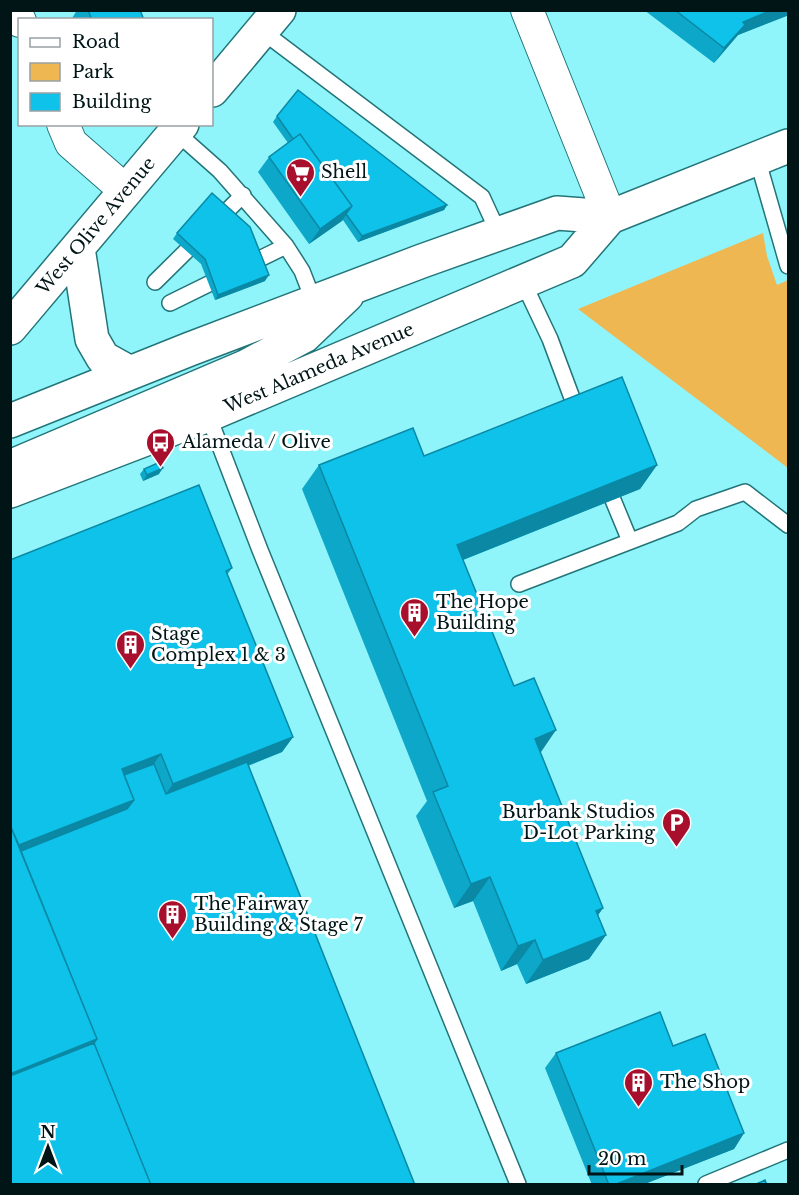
<svg xmlns="http://www.w3.org/2000/svg" width="799" height="1195" viewBox="0 0 799 1195" font-family="'Libre Baskerville',serif">
  <style>
    .green { fill: #efb752 }
    .lines { fill: none; stroke-linecap: round; stroke-linejoin: round }
    .lane-casing { stroke: #237579; stroke-width: 18 }
    .street-casing { stroke: #237579; stroke-width: 34 }
    .secondary-casing { stroke: #237579; stroke-width: 36 }
    .lane { stroke: #fff; stroke-width: 15 }
    .street { stroke: #fff; stroke-width: 32 }
    .secondary { stroke: #fff; stroke-width: 33 }
    .wall { fill: #0ca7c9 }
    .shaded-wall { fill: #0a88a4 }
    .building { fill: #0ec2ea; stroke: #0a88a4; stroke-width: 1.5 }
    .labels { text-anchor: middle; stroke-width: 6; stroke-linejoin: round; paint-order: stroke }
    .poi-label { font-size: 18px; fill: #011516; stroke: #fff; text-anchor: start }
    .street-label { font-size: 18px; fill: #011516; stroke: #fff }
  </style>
  <rect width="100%" height="100%" fill="#90f5fa"/>
  <path class="green" d="M763 233 767 256 777 285 788 280V468L578 309Z"/>
  <g class="lines">
    <defs>
      <path id="lane" d="M262 31 482 197 499 234
        M176 132 220 171 286 246 302 271 314 302
        M757 158 788 266
        M155 282 243 195
        M523 282 550 339 578 414
        M170 303 286 246
        M208 415 260 550 518 1184
        M613 500 630 541
        M519 584 678 523 696 509 745 492 788 525
        M706 1184 788 1150"/>
      <path id="street" d="M15 10 20 21
        M527 10 610 217
        M63 124 71 143 126 191"/>
      <path id="secondary" d="M212 90 279 10
        M78 248 92 339 103 358 130 373
        M10 328 182 124
        M10 421 190 349 422 261 557 213 610 217 788 146
        M10 467 245 367 304 336 347 295
        M10 491 208 415 572 261 610 217"/>
    </defs>
    <use href="#lane" class="lane-casing"/>
    <use href="#street" class="street-casing"/>
    <use href="#secondary" class="secondary-casing"/>
    <use href="#lane" class="lane"/>
    <use href="#street" class="street"/>
    <use href="#secondary" class="secondary"/>
  </g>
  <path class="wall" d="M77 10H140L144 20H71Z
    M644 10H789V15L738 35 714 63Z
    M277 116 447 205 444 210 358 242 343 220 309 244 258 172 269 157 288 143 273 122Z
    M177 233 265 281 215 300 201 264 173 239Z
    M424 456 657 465 640 489 463 560 603 908 598 915 606 935 589 959 526 984 517 964 501 971 473 901 454 908 416 816 427 801 302 489 319 465Z
    M144 469 159 474 143 481 140 474Z
    M10 560 232 568 227 575 293 737 282 752 248 766 415 1185Z
    M673 1046 744 1133 734 1149 642 1185H592L545 1068 556 1053Z"/>
  <path class="shaded-wall" d="M772 10H789V15L738 35 714 63 743 22Z
    M447 205 444 210 358 242 362 236Z
    M352 206 342 221 309 244 320 229Z
    M269 275 265 281 215 300 218 295Z
    M657 465 640 489 440 569 457 545Z
    M163 468 159 474 143 481 147 475Z
    M556 730 539 755 535 739Z
    M293 737 282 752 162 799 173 784Z
    M161 754 150 769 117 783 122 769Z
    M134 800 123 815 10 859 16 846Z
    M490 877 473 901 454 908 471 884Z
    M603 908 586 932 596 911Z
    M606 935 589 959 526 984 543 960Z
    M535 940 517 964 501 971 518 946Z
    M97 1039 84 1058 10 1087V1074Z
    M744 1133 734 1149 642 1185H614Z"/>
  <path class="building" d="M88 10H140L144 20H92Z
    M675 10H772L743 22 745 25 724 48Z
    M298 90 447 205 362 236 346 214 352 206 300 134 293 139 277 116Z
    M300 134 352 206 320 229 269 157Z
    M212 193 250 227 269 275 218 295 205 259 177 233Z
    M622 377 657 465 457 545 514 686 534 678 556 730 535 739 603 908 596 911 606 935 543 960 535 940 518 946 490 877 471 884 433 792 448 786 319 465 413 428 424 456Z
    M160 462 163 468 147 475 144 469Z
    M199 485 232 568 226 571 293 737 173 784 161 754 122 769 134 800 19 845 10 825V560Z
    M247 762 415 1185H151L94 1043 97 1039 21 851 127 809 134 800 124 775 154 764 166 794Z
    M10 825 97 1039 10 1074Z
    M660 1012 673 1046 705 1034 744 1133 614 1185H609L556 1053Z
    M94 1043 151 1185H10V1076Z
    M765 1180 767 1185H754Z"/>
  <defs>
    <symbol id="supermarket-pin" viewBox="-11 -11 22 30"><path d="M0 17L-7.5 6A9.5 9.5 0 1 1 7.5 6Z" fill="#a70f2d" stroke="#fff"/><path d="M-6-5.5h2.5l.6 2H6L4.5 2H-2.5L-4.4-4H-6ZM-1.5 3.2a1.3 1.3 0 1 0 .1 0ZM3 3.2a1.3 1.3 0 1 0 .1 0Z" fill="#fff"/></symbol>
    <symbol id="bus-pin" viewBox="-11 -11 22 30"><path d="M0 17L-7.5 6A9.5 9.5 0 1 1 7.5 6Z" fill="#a70f2d" stroke="#fff"/><path d="M-5-6H5V4H4V6H2V4H-2V6H-4V4H-5ZM-3.5-4V0h7V-4ZM-3.5 1.2v1.5H-2V1.2ZM2 1.2v1.5H3.5V1.2Z" fill="#fff"/></symbol>
    <symbol id="building-pin" viewBox="-11 -11 22 30"><path d="M0 17L-7.5 6A9.5 9.5 0 1 1 7.5 6Z" fill="#a70f2d" stroke="#fff"/><path d="M-4-6H4V6H1V3H-1V6H-4ZM-2.5-4.3h1.7v1.8h-1.7ZM.8-4.3h1.7v1.8H.8ZM-2.5-1h1.7V.8h-1.7ZM.8-1h1.7V.8H.8Z" fill="#fff"/></symbol>
    <symbol id="parking-pin" viewBox="-11 -11 22 30"><path d="M0 17L-7.5 6A9.5 9.5 0 1 1 7.5 6Z" fill="#a70f2d" stroke="#fff"/><path d="M-3.5-5.5H1a3.5 3.5 0 0 1 0 7H-1V5.5H-3.5ZM-1-3.4V-.6H.8a1.4 1.4 0 0 0 0-2.8Z" fill="#fff"/></symbol>
  </defs>
  <g fill-rule="evenodd">
    <use href="#supermarket-pin" x="284" y="156" width="33" height="45"/>
    <use href="#bus-pin" x="144" y="426" width="33" height="45"/>
    <use href="#building-pin" x="398" y="596" width="33" height="45"/>
    <use href="#building-pin" x="114" y="628" width="33" height="45"/>
    <use href="#parking-pin" x="660" y="806" width="33" height="45"/>
    <use href="#building-pin" x="156" y="898" width="33" height="45"/>
    <use href="#building-pin" x="622" y="1066" width="33" height="45"/>
  </g>
  <g class="labels">
    <g class="poi-label">
      <text x="321" y="178">Shell</text>
      <text x="182" y="448">Alameda / Olive</text>
      <text x="436" y="608">The Hope<tspan x="436" dy="21">Building</tspan></text>
      <text x="151" y="640">Stage<tspan x="151" dy="21">Complex 1 &amp; 3</tspan></text>
      <text x="655" y="818" text-anchor="end">Burbank Studios<tspan x="655" dy="21">D-Lot Parking</tspan></text>
      <text x="194" y="910">The Fairway<tspan x="194" dy="21">Building &amp; Stage 7</tspan></text>
      <text x="660" y="1088">The Shop</text>
    </g>
    <g class="street-label">
      <text transform="translate(96 226) rotate(-50)" y="6">West Olive Avenue</text>
      <text transform="translate(319 368) rotate(-23)" y="6">West Alameda Avenue</text>
    </g>
  </g>
  <rect width="799" height="1195" fill="none" stroke="#011516" stroke-width="24"/>
  <rect x="18" y="18" width="195" height="108" fill="#ffffff" stroke="#99a1a2" stroke-width="1.5"/>
  <rect x="30" y="38" width="30" height="9" fill="#ffffff" stroke="#99a1a2" stroke-width="1.5"/>
  <text x="72" y="48" font-size="18" fill="#011516">Road</text>
  <rect x="30" y="63" width="30" height="18" fill="#efb752" stroke="#99a1a2" stroke-width="1.5"/>
  <text x="72" y="78" font-size="18" fill="#011516">Park</text>
  <rect x="30" y="93" width="30" height="18" fill="#0ec2ea" stroke="#99a1a2" stroke-width="1.5"/>
  <text x="72" y="108" font-size="18" fill="#011516">Building</text>
  <g transform="translate(48 1147)" stroke="#ffffff" stroke-width="4.5" paint-order="stroke">
  <path d="M0-4.5L10 22L0 15L-10 22Z" fill="#011516"/>
  <text y="-9" font-size="16" font-weight="bold" text-anchor="middle" fill="#011516">N</text>
  </g>
  <path d="M589 1165v9h93v-9" fill="none" stroke="#011516" stroke-width="3"/>
  <text x="598" y="1165" font-size="18" fill="#011516" stroke="#ffffff" stroke-width="4.5" paint-order="stroke">20 m</text>
</svg>
